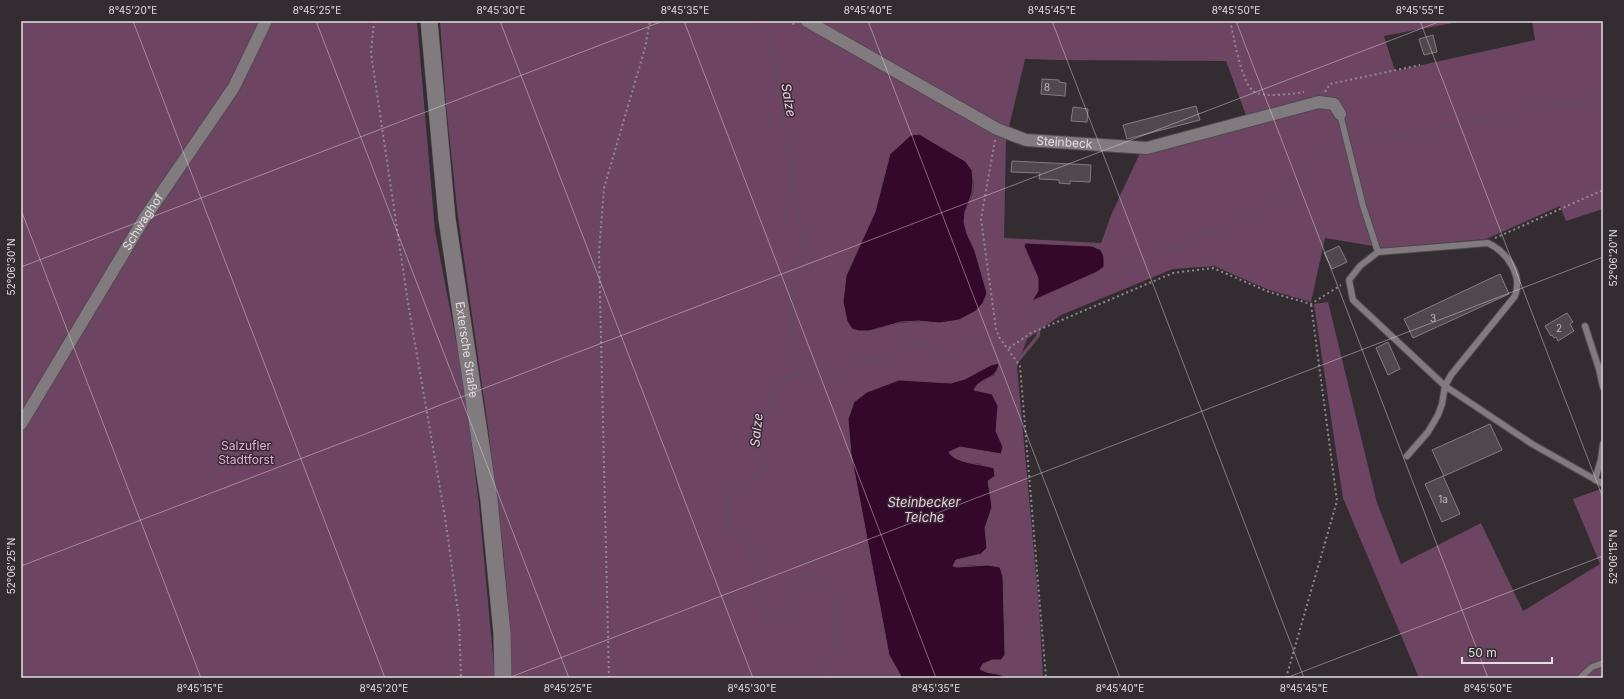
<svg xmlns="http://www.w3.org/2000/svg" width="1624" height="699" viewBox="0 0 1624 699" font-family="Inter,sans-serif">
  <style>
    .green { fill: #6d4563; fill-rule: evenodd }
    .water { fill: #33082a; stroke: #684861 }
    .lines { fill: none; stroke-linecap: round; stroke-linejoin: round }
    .stream { stroke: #684861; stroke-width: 3.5 }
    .building { fill: #4f484d; stroke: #847c81 }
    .lane-casing { stroke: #4f494d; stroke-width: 8 }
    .street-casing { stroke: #4f494d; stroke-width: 14 }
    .secondary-casing { stroke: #4f494d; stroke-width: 18 }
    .path { stroke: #908a8e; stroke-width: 2; stroke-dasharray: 2 3; stroke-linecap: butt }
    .lane { stroke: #817a7f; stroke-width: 6 }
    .street { stroke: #817a7f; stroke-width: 12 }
    .secondary { stroke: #817a7f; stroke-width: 17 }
    .ticks { fill: none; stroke: #e2dde0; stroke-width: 1; stroke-opacity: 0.45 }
    .labels { text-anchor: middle; stroke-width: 3; stroke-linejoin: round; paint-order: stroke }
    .number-label { font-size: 10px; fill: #bdb8bb }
    .street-label { font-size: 12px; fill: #e2dde0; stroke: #332d31 }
    .park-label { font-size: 12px; fill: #f2a7dd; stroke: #332d31 }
    .water-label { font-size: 13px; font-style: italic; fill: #f6c8e8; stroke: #332d31 }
    .neatline { fill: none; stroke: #e2dde0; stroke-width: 1.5 }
    .ticks-label { font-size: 10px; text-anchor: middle; fill: #e2dde0 }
  </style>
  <rect width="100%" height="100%" fill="#332d31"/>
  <path class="green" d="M21 21H417L435 231 465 387 479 505 495 678H21Z
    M440 21H1463L1384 36 1395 71 1535 40 1532 21H1603V209L1566 221 1560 206 1486 239 1385 248 1325 238 1311 302 1269 290 1214 266 1173 269 1061 315 1027 339 1017 367 1039 607 1043 678H1007C1000 672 988 675 980 669L983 664 992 660H1001L1005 649 1003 577 1000 567 973 565 957 567 953 566 956 560 981 554 987 548 985 528 992 507 988 481 981 464C970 463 954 463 949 452L960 447 1001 454 1003 447 996 431 998 406 974 390 977 384 995 375 991 365 965 379 950 383 899 380 868 392 854 402 889 655 902 678H511V638L504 557 487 420 458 217 446 105ZM1025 59 1058 60 1226 61 1247 118 1140 153 1112 213 1101 243 1004 238 1006 140ZM890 154 972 170C973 177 974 185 973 192 971 202 963 211 964 222 965 232 971 242 975 251L940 323C911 320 897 323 869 331L846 276 875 212ZM1097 272 1033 301 1038 291V278Z
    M1328 302 1377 503 1401 564 1481 523 1523 611 1600 564 1573 499 1603 488V678H1419L1343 498 1314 304Z"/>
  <path class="water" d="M919 134 965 161 972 170 973 180 972 193 965 212 964 222 967 234 975 251 987 293 983 303 976 311 959 320 940 323 918 321 901 322 869 331H858L852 329 847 321 843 302 846 276 875 212 890 154 911 135Z
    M1025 243 1092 246 1101 250 1104 257V267L1097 272 1032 301 1038 291V278L1024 246Z
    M999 363C997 381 980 376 974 390L992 394 998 406 996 431 1003 447 1001 454 960 447 949 452C954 463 981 464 994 468L995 476 988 481 992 507 985 528 987 548 981 554 956 560 953 566 957 567 988 565 1000 567 1003 577 1005 655 1001 660H992L983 664 980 669C988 675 1000 672 1007 678H902L889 655 851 454 848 419 854 402 867 392 899 380 951 383 965 379 991 365Z"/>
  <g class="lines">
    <path class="stream" d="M754 21 769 39 804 246 794 279 792 325 798 373 777 381 765 420 763 473 731 487 725 506 726 526 741 536 766 570 761 597 767 617 784 625 801 617 796 588 803 576 819 575 832 583 838 631 828 678
      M1355 145 1603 97
      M999 369 1014 364 1021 357 1038 336 1039 327 1036 313
      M798 373 817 367 829 371 865 363 910 344 918 342 934 353H953L988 339 1043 308 1223 226 1279 205 1310 167 1326 150 1342 146"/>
  </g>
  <path class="building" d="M1433 35 1437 52 1424 55 1419 39Z
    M1042 79 1059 80V82L1066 83 1065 96 1041 94Z
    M1196 106 1200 120 1127 139 1123 125Z
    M1073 107 1088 109 1087 122 1071 121Z
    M1012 161 1091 165 1090 182 1070 181V184L1059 183V180L1039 179 1040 173 1011 172Z
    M1339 246 1347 262 1332 269 1324 253Z
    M1500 274 1509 294 1413 338 1404 319Z
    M1567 313 1573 322 1570 324 1574 331 1558 341 1556 337 1554 338 1552 335 1551 336 1545 326Z
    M1388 342 1400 369 1388 375 1376 348Z
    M1490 424 1502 450 1444 476 1432 450Z
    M1443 476 1460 514 1442 522 1425 484Z"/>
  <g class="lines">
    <defs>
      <path id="lane" d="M1340 114 1363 206 1378 252
        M1585 326 1599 369 1603 387
        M1407 456 1428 432 1438 415 1442 404 1445 386 1451 375 1515 296C1523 275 1507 252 1488 243L1378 252 1360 266 1349 280 1353 300 1445 386 1532 444 1603 484
        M1595 480 1601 459 1603 444
        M1580 678 1592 667 1603 663"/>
      <g id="street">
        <path id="s1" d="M807 21 997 129 1026 140 1147 148 1319 102 1334 104 1340 114"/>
        <path id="s2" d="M21 424 144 219 234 87 266 21"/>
      </g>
      <g id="secondary">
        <path id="s3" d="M429 21 447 219 489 500 502 633 503 678"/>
      </g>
    </defs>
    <use href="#lane" class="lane-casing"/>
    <use href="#street" class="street-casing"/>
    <use href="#secondary" class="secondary-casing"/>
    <path class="path" d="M374 21 371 53 408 303 445 517 459 619 461 678
      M788 21 796 25
      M1230 21C1234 37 1241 81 1253 91 1262 98 1293 94 1304 92
      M1325 92 1330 84 1420 65
      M995 140 981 219 996 329 999 337 1020 366 1046 678
      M1495 238 1603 190
      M1009 348 1031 333 1173 273 1213 268 1269 292 1311 304 1341 285
      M609 678 599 253 604 188 645 48 650 21
      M1286 678 1337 501 1311 304"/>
    <use href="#lane" class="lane"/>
    <use href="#street" class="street"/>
    <use href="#secondary" class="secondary"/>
  </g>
  <path class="ticks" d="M133 21 385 678M316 21 569 678M500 21 753 678M684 21 936 678M868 21 1120 678M1052 21 1304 678M1236 21 1488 678M1420 21 1603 498M21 210 201 678M21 267 663 21M21 566 1441 21M508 678 1603 257M1286 678 1603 556"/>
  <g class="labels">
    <g class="number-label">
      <text x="1047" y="91">8</text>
      <text x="1433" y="322">3</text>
      <text x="1559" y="332">2</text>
      <text x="1443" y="503">1a</text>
    </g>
    <g class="street-label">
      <text dy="4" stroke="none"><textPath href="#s1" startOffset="288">Steinbeck</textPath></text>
      <text dy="4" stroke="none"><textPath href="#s2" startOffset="236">Schwaghof</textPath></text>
      <text dy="4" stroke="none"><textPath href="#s3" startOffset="331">Extersche Straße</textPath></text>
    </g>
    <g class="park-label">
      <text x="246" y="450">Salzufler<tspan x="246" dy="14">Stadtforst</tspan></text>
    </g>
    <g class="water-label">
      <text transform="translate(789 100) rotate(80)" y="5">Salze</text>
      <text transform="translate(756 430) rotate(-84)" y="5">Salze</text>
      <text x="924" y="507">Steinbecker<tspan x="924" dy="15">Teiche</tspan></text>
    </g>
  </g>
  <rect width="1624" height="699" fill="none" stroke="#332d31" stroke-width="44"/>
  <path d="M1462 657v6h90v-6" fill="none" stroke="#e2dde0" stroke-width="2"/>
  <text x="1468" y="657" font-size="12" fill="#e2dde0" stroke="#332d31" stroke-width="3" paint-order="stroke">50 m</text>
  <rect x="22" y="22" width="1580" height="655" class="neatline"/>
  <g class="ticks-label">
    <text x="133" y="14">8°45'20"E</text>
    <text x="317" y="14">8°45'25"E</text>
    <text x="501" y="14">8°45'30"E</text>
    <text x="685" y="14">8°45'35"E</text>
    <text x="868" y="14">8°45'40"E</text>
    <text x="1052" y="14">8°45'45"E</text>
    <text x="1236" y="14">8°45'50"E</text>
    <text x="1420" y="14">8°45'55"E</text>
    <text transform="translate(1613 258) rotate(-90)" y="4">52°06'20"N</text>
    <text transform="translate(11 267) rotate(-90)" y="4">52°06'30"N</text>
    <text transform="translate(1613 557) rotate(-90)" y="4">52°06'15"N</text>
    <text transform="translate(11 566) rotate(-90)" y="4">52°06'25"N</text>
    <text x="200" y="692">8°45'15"E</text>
    <text x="384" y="692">8°45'20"E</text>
    <text x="568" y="692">8°45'25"E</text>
    <text x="752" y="692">8°45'30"E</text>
    <text x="936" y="692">8°45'35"E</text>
    <text x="1120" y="692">8°45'40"E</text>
    <text x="1304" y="692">8°45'45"E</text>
    <text x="1488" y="692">8°45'50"E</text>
  </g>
</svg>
